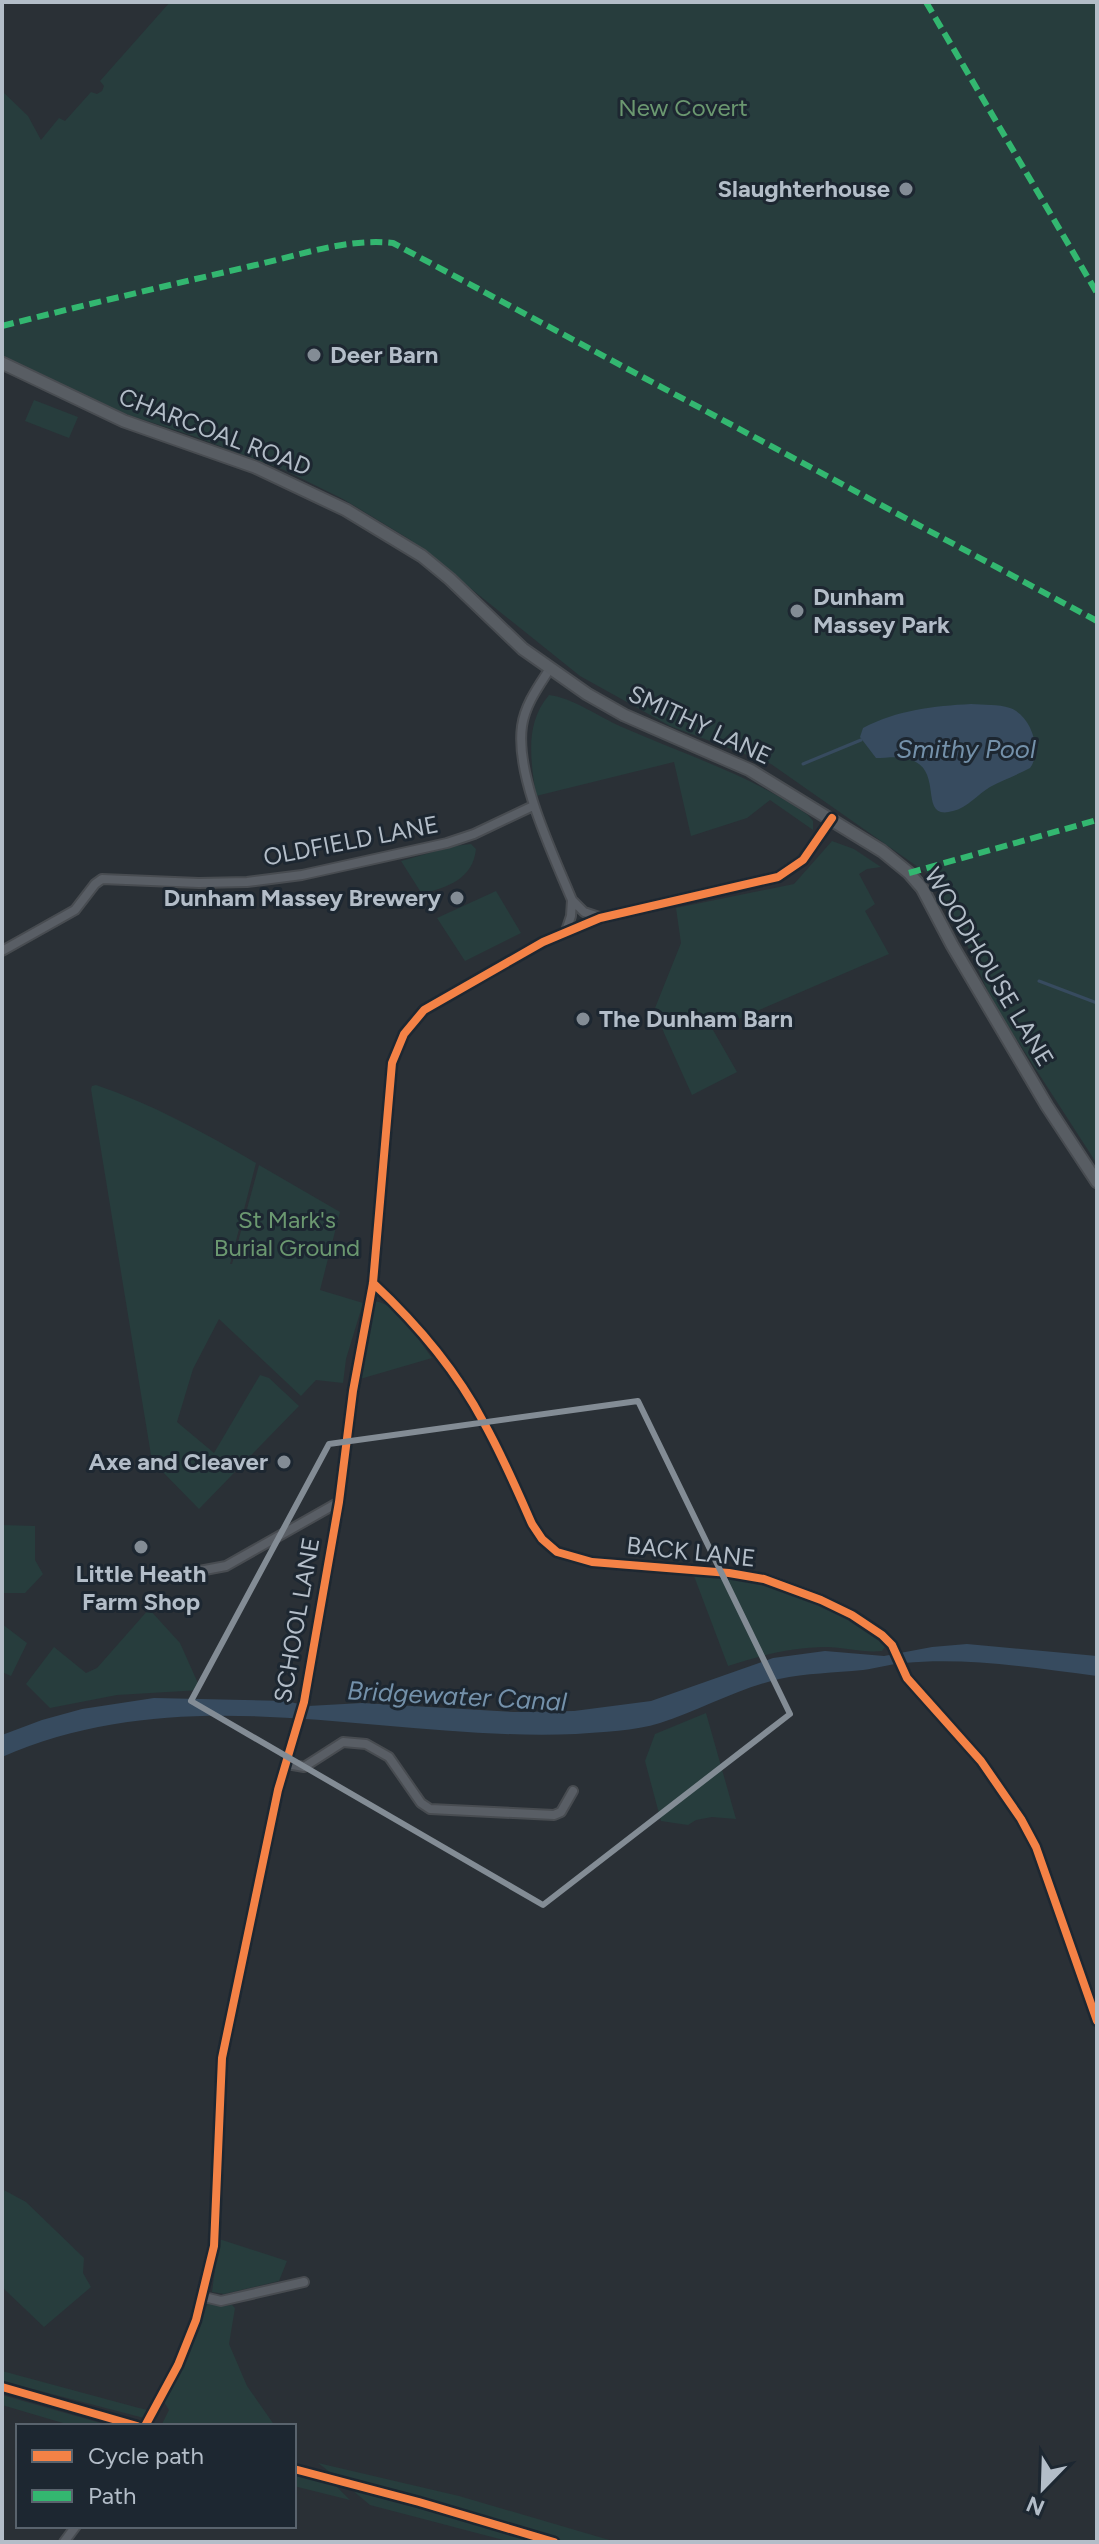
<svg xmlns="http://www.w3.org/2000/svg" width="1099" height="2544" viewBox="0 0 1099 2544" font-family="Figtree,sans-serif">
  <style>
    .green { fill: #273d3d }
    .water { fill: #374b5f }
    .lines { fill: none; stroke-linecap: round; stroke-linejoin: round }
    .stream { stroke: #374b5f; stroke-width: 3 }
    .minor-casing { stroke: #484c51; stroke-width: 12 }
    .secondary-casing { stroke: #484c51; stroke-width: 15 }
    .minor { stroke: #595e65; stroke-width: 8 }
    .secondary { stroke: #585d63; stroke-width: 11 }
    .quiet { stroke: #33b770; stroke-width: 6; stroke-dasharray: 12 6; stroke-linecap: butt }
    .cycleway-casing { stroke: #1d2731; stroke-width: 13 }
    .cycleway { stroke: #f48246; stroke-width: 8 }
    .marked { fill: none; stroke: #838c95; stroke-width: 6; stroke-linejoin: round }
    .poi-dot { fill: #838c95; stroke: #1d2731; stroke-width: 3 }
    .labels { text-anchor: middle; stroke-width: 6; stroke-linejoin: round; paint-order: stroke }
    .park-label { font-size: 24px; fill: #6b9870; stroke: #1d2731 }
    .poi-label { font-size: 24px; font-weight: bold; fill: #b3bdc8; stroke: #1d2731; text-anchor: end }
    .street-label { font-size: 24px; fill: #b3bdc8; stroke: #1d2731 }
    .water-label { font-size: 26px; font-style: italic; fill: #7491aa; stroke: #1d2731 }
  </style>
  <rect width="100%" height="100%" fill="#2a3036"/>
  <path class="green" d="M170 2H1097V1164L993 1003 963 936 928 874 771 764 670 726 580 676 409 539 343 499 284 470 193 436 126 414 2 355V91L28 116 41 140 59 118 65 121 91 92 97 94 102 91 104 86 100 81Z
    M34 400 78 417 69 438 25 421Z
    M549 695C573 698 599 717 622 727 685 755 751 775 808 815L813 821V830L770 800 747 818 691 836 674 762 536 796C531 761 524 724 549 695Z
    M832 841 854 849 881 867 867 869 859 874 875 904 865 911 889 954 713 1030 737 1072 692 1095 664 1033 655 1008 681 943 676 908 794 884Z
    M471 844 476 849C473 879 448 887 422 894L401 861 454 846Z
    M496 891 521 933 465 961 437 918Z
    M96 1085C152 1104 205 1133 256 1163L230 1264H232L259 1165 340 1212 320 1290 363 1303 346 1359 343 1383 316 1380 301 1396 219 1319 193 1369 177 1422 214 1453 260 1375 269 1378 299 1406 199 1509 155 1464 151 1455 91 1089 92 1086Z
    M375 1301C401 1306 417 1338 432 1358L360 1379Z
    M2 1525 35 1526V1560L43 1574 25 1593H2Z
    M694 1576C760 1579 836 1599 886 1645L882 1651C863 1653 844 1647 826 1647 792 1647 759 1656 728 1666Z
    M149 1609 180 1643 201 1690 117 1695 50 1708 26 1684 54 1647 86 1673 97 1668Z
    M2 1624 27 1643 11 1676 2 1672Z
    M706 1713 736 1819 712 1817 696 1820 688 1825 661 1821 645 1761 655 1734Z
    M2 2189 26 2202 84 2258 83 2273 91 2287 44 2327 2 2287Z
    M219 2239 287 2261 279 2281 224 2294 212 2292Z
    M208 2302 220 2306 232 2305 235 2308 229 2344 247 2386 275 2426H161L169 2410 164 2402 185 2363Z
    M2 2371 139 2408 148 2410 144 2418 2 2381Z
    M2 2395 111 2426H73L2 2405Z
    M318 2463 459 2496 616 2542H567L335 2476Z
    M294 2474 335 2485 350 2500 294 2486Z
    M352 2490 541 2542H511L370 2505Z"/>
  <path class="water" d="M971 704C984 705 998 704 1010 708 1031 715 1043 751 1030 768 1017 775 1003 780 990 787 978 794 967 808 953 811 918 821 943 774 914 761 902 755 888 758 876 758L860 737 863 728C897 710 934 706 971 704Z
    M967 1644 1097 1656V1676C1034 1668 968 1657 904 1663 890 1664 877 1668 863 1670 834 1673 806 1673 779 1679 737 1689 700 1710 660 1723 635 1731 602 1732 576 1734 381 1742 190 1675 2 1757V1735L42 1720 82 1709 154 1698 286 1701 308 1706 362 1703 514 1712 574 1711 651 1701 773 1658 825 1651 884 1656 932 1647Z"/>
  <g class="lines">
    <path class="stream" d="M803 764 861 740
      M1039 981 1097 1003"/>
    <defs>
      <path id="minor" d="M549 670C538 687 525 705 522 726 515 776 553 854 572 900L584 912 599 917
        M566 931 571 916 572 900
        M2 951 75 910 95 884 102 879 199 883 247 882 302 875 447 843 474 834 533 806
        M373 1283C416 1323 456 1370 484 1423 502 1455 517 1490 532 1524L542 1539 557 1552 592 1562 729 1573 764 1579 821 1600 852 1615 882 1635 892 1645 907 1678 981 1761 1021 1819 1036 1847 1097 2021
        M194 1572 226 1566 339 1502
        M287 1764 304 1767 343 1742 366 1744 389 1757 421 1803 430 1809 554 1815 561 1812 573 1791
        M204 2297 221 2301 304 2282
        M145 2426 178 2365 196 2320 214 2246 222 2058 278 1790 304 1702 339 1502 353 1391 373 1283 392 1063 404 1034 424 1010 543 942 600 918 778 877 803 860 832 818
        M64 2542 76 2526"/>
      <path id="secondary" d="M2 363 124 421 255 467 346 510 422 556 450 579 523 649 587 694 624 715 750 770 882 851 909 873 922 888 952 945 1047 1106 1097 1182"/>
    </defs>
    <use href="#minor" class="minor-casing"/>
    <use href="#secondary" class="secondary-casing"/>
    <use href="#minor" class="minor"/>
    <use href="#secondary" class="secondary"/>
    <path class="quiet" d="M926 2 1097 293
      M2 326C88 304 174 284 260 264 303 254 349 238 393 243L1097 621
      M909 873 1097 820"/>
    <defs>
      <path id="cycleway" d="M373 1283C416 1323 456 1370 484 1423 502 1455 517 1490 532 1524L542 1539 557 1552 592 1562 729 1573 764 1579 821 1600 852 1615 882 1635 892 1645 907 1678 981 1761 1021 1819 1036 1847 1097 2021
        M2 2387 137 2426
        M145 2426 178 2365 196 2320 214 2246 222 2058 278 1790 304 1702 339 1502 353 1391 373 1283 392 1063 404 1034 424 1010 543 942 600 918 778 877 803 860 832 818
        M294 2469 419 2502 554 2542"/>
    </defs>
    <use href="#cycleway" class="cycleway-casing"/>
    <use href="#cycleway" class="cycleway"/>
  </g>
  <path class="marked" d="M638 1401 790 1714 543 1905 191 1701 329 1444Z"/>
  <g class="poi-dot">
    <circle cx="906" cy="189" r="8"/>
    <circle cx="314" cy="355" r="8"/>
    <circle cx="797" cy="611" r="8"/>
    <circle cx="457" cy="898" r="8"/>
    <circle cx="583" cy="1019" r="8"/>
    <circle cx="284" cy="1462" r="8"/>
    <circle cx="141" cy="1547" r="8"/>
  </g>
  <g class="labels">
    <g class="park-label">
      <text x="683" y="116">New Covert</text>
      <text x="287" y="1228">St Mark's<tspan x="287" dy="28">Burial Ground</tspan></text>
    </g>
    <g class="poi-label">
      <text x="890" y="197">Slaughterhouse</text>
      <text x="330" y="363" text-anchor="start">Deer Barn</text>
      <text x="813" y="605" text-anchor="start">Dunham<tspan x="813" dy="28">Massey Park</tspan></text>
      <text x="441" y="906">Dunham Massey Brewery</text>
      <text x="599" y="1027" text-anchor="start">The Dunham Barn</text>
      <text x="268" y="1470">Axe and Cleaver</text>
      <text x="141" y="1582" text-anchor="middle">Little Heath<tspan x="141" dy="28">Farm Shop</tspan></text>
    </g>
    <g class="street-label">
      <text transform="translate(215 432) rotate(21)" y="8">CHARCOAL ROAD</text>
      <text transform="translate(700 725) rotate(25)" y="8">SMITHY LANE</text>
      <text transform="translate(351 841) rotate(-11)" y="8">OLDFIELD LANE</text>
      <text transform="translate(989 967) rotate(59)" y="8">WOODHOUSE LANE</text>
      <text transform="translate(691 1552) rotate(6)" y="8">BACK LANE</text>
      <text transform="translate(297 1620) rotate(-80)" y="8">SCHOOL LANE</text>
    </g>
    <g class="water-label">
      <text x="966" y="758">Smithy Pool</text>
      <text transform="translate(457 1696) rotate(3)" y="9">Bridgewater Canal</text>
    </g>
  </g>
  <rect width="1099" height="2544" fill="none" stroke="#b3bdc8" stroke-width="8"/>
  <rect x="16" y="2424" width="280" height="104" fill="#1d2731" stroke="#59636d" stroke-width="2"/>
  <rect x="32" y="2450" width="40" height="12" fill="#f48246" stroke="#59636d" stroke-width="2"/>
  <text x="88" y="2464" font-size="24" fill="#b3bdc8">Cycle path</text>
  <rect x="32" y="2490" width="40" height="12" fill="#33b770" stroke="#59636d" stroke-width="2"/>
  <text x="88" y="2504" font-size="24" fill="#b3bdc8">Path</text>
  <g transform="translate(1043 2488) rotate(203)" stroke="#1d2731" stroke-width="6" paint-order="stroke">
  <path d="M0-6L14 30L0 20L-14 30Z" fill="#b3bdc8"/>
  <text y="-12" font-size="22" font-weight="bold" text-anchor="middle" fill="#b3bdc8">N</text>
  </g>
</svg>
